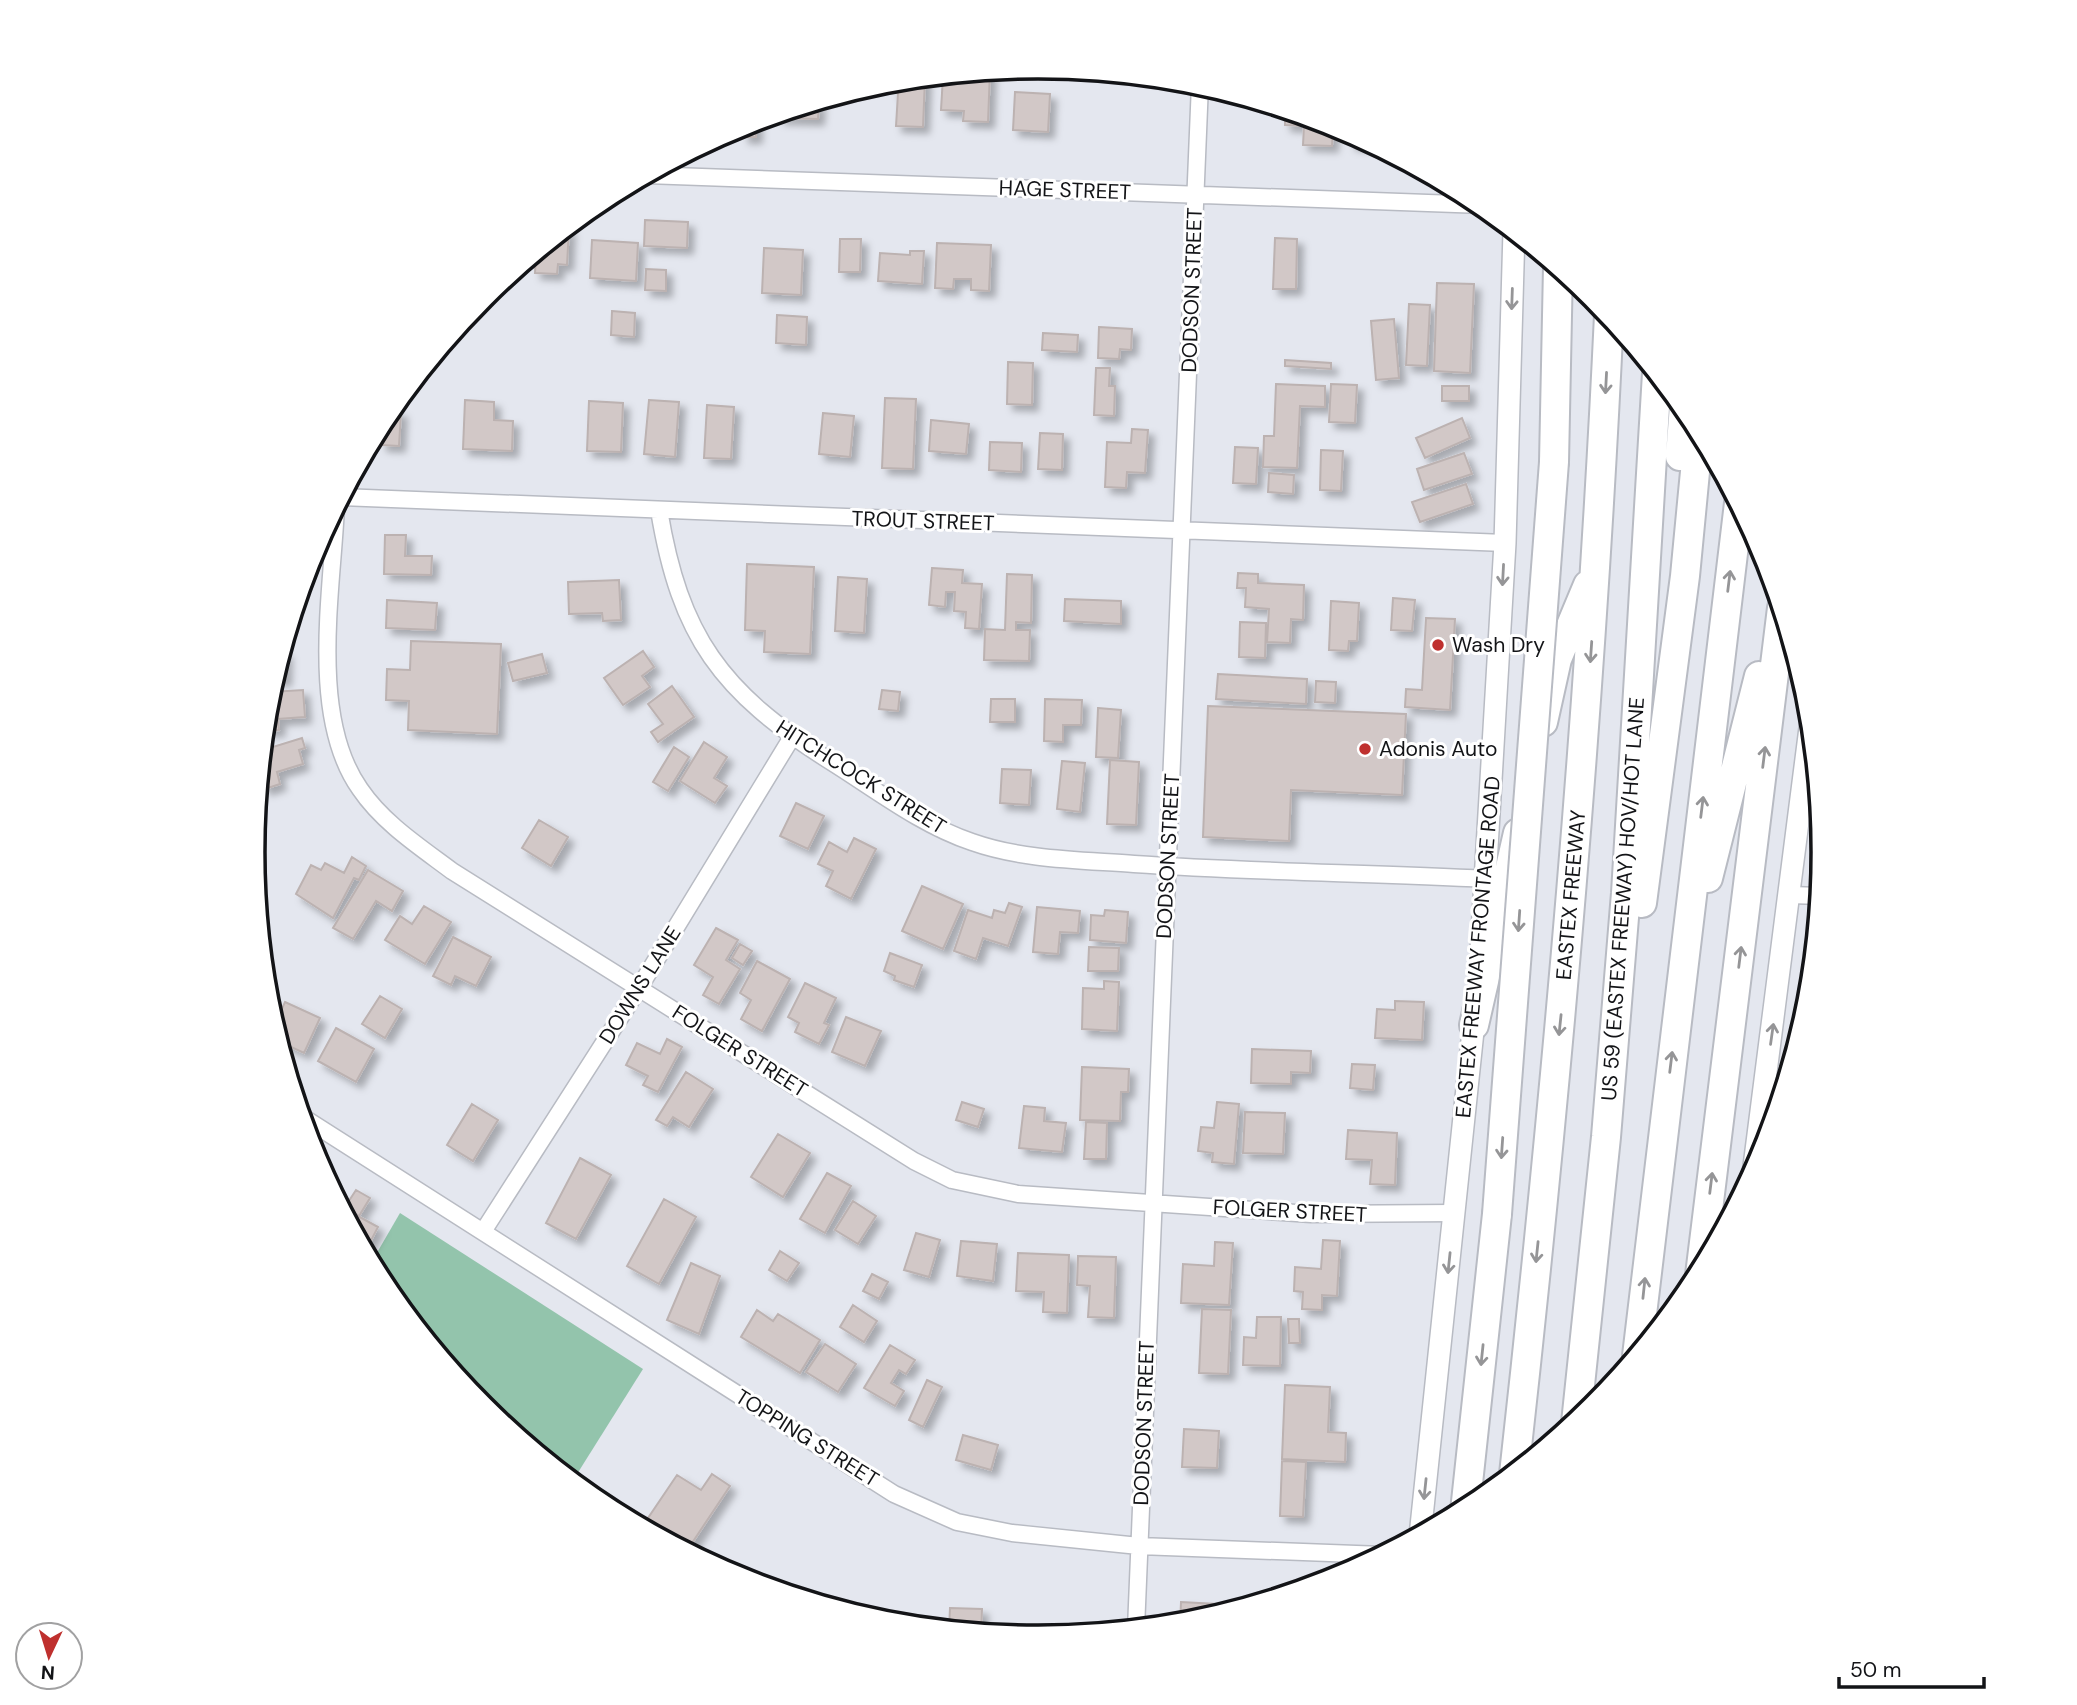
<svg xmlns="http://www.w3.org/2000/svg" width="2077" height="1705" viewBox="0 0 2077 1705" font-family="'DM Sans',sans-serif">
  <style>
    .green { fill: #93c4ac }
    .building { fill: #d2c8c7; stroke: #bcb2b1; stroke-width: 2; filter: url(#shadow) }
    .lines { fill: none; stroke-linecap: round; stroke-linejoin: round }
    .minor-casing { stroke: #b8bbc3; stroke-width: 19 }
    .secondary-casing { stroke: #b8bbc3; stroke-width: 24 }
    .motorway-casing { stroke: #b8bbc3; stroke-width: 32 }
    .minor { stroke: #fff; stroke-width: 16 }
    .secondary { stroke: #fff; stroke-width: 21 }
    .motorway { stroke: #fff; stroke-width: 28 }
    .motorway-bridge-casing { stroke: #b8bbc3; stroke-width: 32; stroke-linecap: butt }
    .motorway-bridge { stroke: #fff; stroke-width: 28 }
    .oneway { stroke: #959597 }
    .poi-dot { fill: #bf302e; stroke: #fff; stroke-width: 2.5 }
    .labels { text-anchor: middle; stroke-width: 6; stroke-linejoin: round; paint-order: stroke }
    .street-label { font-size: 21px; fill: #131417; stroke: #fff }
    .poi-label { font-size: 21px; fill: #131417; stroke: #fff; text-anchor: start }
    .rim { fill: none; stroke: #131417; stroke-width: 3.5 }
  </style>
  <defs>
    <filter id="shadow"><feDropShadow dx="6" dy="6" stdDeviation="3.5" flood-color="#0004"/></filter>
  </defs>
  <rect width="100%" height="100%" fill="#e4e7ef"/>
  <path class="green" d="M400 1213 643 1369 572 1482 482 1408 385 1289 371 1263Z"/>
  <path class="building" d="M990 71 988 122 963 121 964 111 941 110 943 76Z
    M925 78 923 127 896 126 898 93H894V81Z
    M1015 92 1050 94 1048 132 1013 130Z
    M819 102 818 119 779 118V114Z
    M1285 110 1333 124 1332 146 1303 145 1304 126 1285 125Z
    M756 121V137H743V125Z
    M1350 132 1374 145 1350 144Z
    M645 220 688 222 687 248 644 246Z
    M566 228H569L567 265 558 264 557 274 535 273 536 253Z
    M1275 238 1297 239 1296 289H1273Z
    M840 239H861L860 272H839Z
    M592 240 638 243 636 281 590 278Z
    M937 243 991 245 989 291 971 290V279H954L953 289 935 288Z
    M764 248 803 250 801 295 762 293Z
    M910 251H924L922 284 878 281 880 253 910 255Z
    M646 269 666 270V291L645 290Z
    M1437 283 1474 284 1470 373 1434 371Z
    M1409 304 1430 305 1427 366 1406 365Z
    M612 311 635 313 634 337 611 335Z
    M777 315 807 317 806 345 776 343Z
    M1394 319 1399 378 1376 380 1371 321Z
    M1099 327 1132 329 1131 350 1120 349 1119 359 1098 358Z
    M1043 333 1078 335 1077 352 1042 350Z
    M1285 360 1331 363V369L1285 366Z
    M1008 362 1033 363 1032 405 1007 404Z
    M1096 368H1110L1109 386H1115L1114 416 1094 415Z
    M1276 384 1325 386V407L1300 406 1297 468 1263 467 1264 436H1274Z
    M1331 384 1357 385 1355 423 1329 422Z
    M1442 386H1469V401H1442Z
    M885 398 916 399 913 469 882 468Z
    M465 400 494 402V420L513 421 512 451 463 449Z
    M649 400 679 402 675 457 644 454Z
    M589 401 623 403 621 452 587 451Z
    M707 405 734 407 731 459 704 458Z
    M389 411 401 412 399 446 381 445 382 429H378Z
    M823 413 854 416 850 457 819 454Z
    M1462 418 1470 438 1425 458 1416 438Z
    M931 420 969 424 966 454 929 451Z
    M1132 429 1148 430 1145 473 1127 472 1126 488 1105 487 1107 442 1131 443Z
    M1040 433 1063 434 1062 470 1038 469Z
    M990 442 1022 443 1021 472 989 470Z
    M1235 447 1258 448 1256 484 1233 483Z
    M1321 450 1343 451 1341 491 1320 490Z
    M1464 453 1472 474 1424 490 1417 469Z
    M1269 473 1294 475 1293 494 1268 492Z
    M1466 484 1473 504 1420 522 1412 502Z
    M385 535H406L405 556H432L431 575 384 574Z
    M747 564 814 567 810 654 764 652 765 631 745 630Z
    M932 568 963 570 962 583 982 584 979 629 965 628 966 612 954 611 955 592H946L945 607 929 605Z
    M1238 573 1258 574V583L1304 585 1303 620 1291 619 1290 643 1267 642 1269 609 1245 607 1246 588H1237Z
    M1007 574 1032 575 1031 623 1016 622V630H1030L1029 661 984 660 985 629 1005 630Z
    M838 577 867 579 864 633 835 631Z
    M619 580 621 620 603 621 602 613 569 614 568 582Z
    M1393 598 1415 600 1412 631 1391 630Z
    M1065 599 1121 601V624L1064 621Z
    M387 600 437 603 435 630 386 628Z
    M1331 601 1359 603 1357 641H1349L1348 651 1329 650Z
    M1426 618 1455 619 1450 710 1405 707 1406 689 1422 690Z
    M1240 622 1266 623 1265 658 1239 657Z
    M411 641 501 644 497 734 408 730 409 701 386 700 387 669 410 670Z
    M643 651 654 667 642 676 650 687 623 705 604 678Z
    M282 652H286L285 680 274 679Z
    M542 654 547 673 513 681 508 663Z
    M1218 674 1307 679 1306 704 1216 699Z
    M1316 681 1336 682 1335 703 1315 702Z
    M672 686 694 717 658 742 651 732 663 724 648 704Z
    M303 690 305 717 278 719 279 730 265 731 270 692Z
    M882 690 900 692 898 711 879 709Z
    M991 699H1015V722H990Z
    M1045 699 1082 700 1081 725H1063V742L1044 741Z
    M1208 706 1406 714 1402 795 1291 790 1289 841 1203 837Z
    M1098 708 1121 710 1118 758 1096 757Z
    M302 738 305 748 299 750 303 764 277 772 280 784 265 789 260 778 263 750Z
    M704 742 727 757 714 778 727 786 715 803 680 781Z
    M674 747 689 757 668 791 653 782Z
    M1110 760 1139 762 1136 825 1107 824Z
    M1062 761 1085 763 1080 812 1057 809Z
    M1002 769 1031 770 1029 805 1000 803Z
    M796 803 824 816 808 849 780 836Z
    M539 820 568 837 551 866 522 848Z
    M854 838 876 849 851 899 826 886 833 871 818 864 829 842 847 852Z
    M352 857 366 866 359 880 354 878 333 918 296 894 311 865 321 870 325 863 344 873Z
    M368 870 403 891 392 911 376 901 353 939 333 928Z
    M922 886 963 904 943 949 902 931Z
    M1009 903 1022 907 1008 946 983 938 976 959 954 951 968 910 992 918 994 910 1005 913Z
    M424 906 451 922 425 964 385 940 400 916 412 924Z
    M1037 907 1080 911 1078 933 1060 932 1058 954 1033 952Z
    M1105 910 1128 912 1126 943 1090 940 1091 915 1104 916Z
    M716 928 738 940 726 960 740 969 719 1004 703 995 713 977 694 965Z
    M453 937 491 957 476 986 455 976 451 985 433 976Z
    M740 944 752 951 743 965 732 958Z
    M1089 947 1119 948 1118 971H1088Z
    M890 953 922 965 914 987 894 980 895 976 884 971Z
    M757 961 790 979 762 1031 741 1019 751 1000 740 993Z
    M1104 981 1119 982 1117 1031 1082 1029 1083 988 1104 989Z
    M805 983 836 998 824 1023 829 1025 819 1044 795 1032 799 1023 788 1017Z
    M380 996 402 1009 385 1038 362 1024Z
    M1395 1001 1424 1002 1422 1040 1375 1038 1377 1009 1395 1010Z
    M285 1002 320 1018 304 1053 278 1041 274 1026Z
    M846 1017 881 1031 865 1066 832 1052Z
    M336 1028 374 1049 356 1082 318 1061Z
    M667 1039 682 1047 658 1092 643 1085 648 1076 626 1065 637 1043 660 1054Z
    M1252 1049 1311 1051 1310 1073 1291 1072V1084L1251 1083Z
    M1352 1064 1375 1065 1373 1090 1350 1088Z
    M1082 1067 1129 1069 1128 1092H1121L1120 1121 1080 1120Z
    M686 1072 713 1089 689 1127 673 1117 667 1126 656 1120Z
    M962 1102 984 1109 978 1127 956 1120Z
    M1217 1102 1239 1104 1234 1164 1212 1162 1213 1153 1198 1151 1201 1127 1214 1128Z
    M472 1104 498 1120 473 1161 447 1145Z
    M1024 1106 1045 1108 1044 1121 1066 1123 1062 1152 1019 1148Z
    M1245 1112 1285 1113 1283 1154 1243 1153Z
    M1086 1122 1107 1123 1106 1159H1084Z
    M1348 1130 1397 1133 1395 1185 1370 1184 1372 1160 1346 1159Z
    M778 1134 810 1153 783 1197 751 1177Z
    M580 1158 611 1175 576 1239 546 1223Z
    M827 1173 851 1186 825 1233 800 1219Z
    M356 1190 370 1198 359 1216 345 1207Z
    M664 1199 696 1217 659 1284 627 1266Z
    M853 1201 876 1216 858 1244 835 1230Z
    M356 1215 378 1227 365 1252 351 1225Z
    M916 1233 940 1240 929 1277 904 1270Z
    M1323 1240 1340 1241 1337 1296 1322 1295V1310L1302 1309 1303 1292 1294 1291 1295 1267 1321 1269Z
    M961 1241 997 1244 993 1281 957 1276Z
    M1215 1242 1233 1243 1229 1305 1181 1303 1183 1264 1214 1266Z
    M780 1251 799 1263 787 1281 769 1270Z
    M1018 1253 1069 1255 1067 1313 1043 1312 1044 1292 1016 1291Z
    M1078 1256 1116 1257 1114 1318 1088 1317 1090 1286 1077 1285Z
    M691 1263 720 1276 699 1334 667 1320Z
    M872 1274 888 1282 879 1299 863 1291Z
    M853 1305 877 1321 864 1342 840 1327Z
    M1202 1309 1231 1310 1228 1374 1199 1373Z
    M757 1310 773 1321 778 1314 820 1340 800 1373 741 1337Z
    M1257 1317H1281L1280 1366 1243 1365 1244 1337 1256 1338Z
    M1288 1319H1299L1300 1343H1289Z
    M825 1344 856 1364 838 1392 806 1372Z
    M890 1345 915 1360 906 1374 899 1370 891 1383 904 1391 895 1406 864 1388Z
    M927 1380 942 1387 923 1427 909 1420Z
    M1285 1385 1330 1387 1328 1432 1346 1433 1345 1462 1282 1459Z
    M1184 1429 1219 1431 1217 1468 1182 1467Z
    M963 1435 998 1445 991 1470 956 1460Z
    M1282 1461 1306 1462 1303 1517 1280 1516Z
    M712 1474 730 1486 688 1549 646 1521 677 1475 701 1490Z
    M1181 1602 1217 1604V1616L1180 1625Z
    M950 1608 982 1609 981 1633 949 1630Z"/>
  <g class="lines">
    <defs>
      <path id="minor" d="M646 175 1483 205
        M341 497 1505 543
        M336 507C332 592 309 717 360 789 383 823 420 847 452 871L914 1161 952 1180 1018 1194 1311 1214 1454 1213
        M659 510C680 637 721 692 830 761 875 789 921 825 972 842 1023 860 1080 860 1134 864 1251 872 1369 873 1487 879
        M1791 895 1820 896
        M301 1116 894 1494 957 1522 1012 1533 1139 1546 1383 1555
        M484 1230 639 988 792 737
        M1136 1629 1200 84"/>
      <path id="secondary" d="M1481 949 1505 543 1514 231
        M1753 1174 1811 720
        M1420 1536 1475 1012"/>
      <path id="motorway" d="M1680 456 1684 406
        M1554 462 1558 267
        M1543 722 1557 659 1588 585
        M1708 878 1759 676
        M1642 903 1685 576 1699 430
        M1474 1025 1518 833
        M1700 1275 1782 608
        M1637 1356 1739 503
        M1576 1423 1606 1137 1626 893 1657 373
        M1514 1474C1557 1089 1591 702 1609 315
        M1465 1511 1497 1214"/>
    </defs>
    <use href="#minor" class="minor-casing"/>
    <use href="#secondary" class="secondary-casing"/>
    <use href="#motorway" class="motorway-casing"/>
    <use href="#minor" class="minor"/>
    <use href="#secondary" class="secondary"/>
    <use href="#motorway" class="motorway"/>
    <defs>
      <path id="motorway-bridge" d="M1497 1214 1554 462"/>
    </defs>
    <use href="#motorway-bridge" class="motorway-bridge-casing"/>
    <use href="#motorway-bridge" class="motorway-bridge"/>
  </g>
  <defs><path id="oneway-shaft" d="M-6 0H5M1.5-3L5.5 0L1.5 3" fill="none" stroke-width="1.6" stroke-linecap="round" stroke-linejoin="round" transform="scale(1.75)"/></defs>
  <g class="oneway">
    <use href="#oneway-shaft" transform="translate(1512 299) rotate(92)"/>
    <use href="#oneway-shaft" transform="translate(1606 383) rotate(93)"/>
    <use href="#oneway-shaft" transform="translate(1503 575) rotate(93)"/>
    <use href="#oneway-shaft" transform="translate(1729 581) rotate(-83)"/>
    <use href="#oneway-shaft" transform="translate(1591 652) rotate(94)"/>
    <use href="#oneway-shaft" transform="translate(1764 757) rotate(-83)"/>
    <use href="#oneway-shaft" transform="translate(1702 807) rotate(-83)"/>
    <use href="#oneway-shaft" transform="translate(1519 921) rotate(94)"/>
    <use href="#oneway-shaft" transform="translate(1740 957) rotate(-83)"/>
    <use href="#oneway-shaft" transform="translate(1560 1025) rotate(96)"/>
    <use href="#oneway-shaft" transform="translate(1772 1034) rotate(-82)"/>
    <use href="#oneway-shaft" transform="translate(1671 1062) rotate(-83)"/>
    <use href="#oneway-shaft" transform="translate(1502 1148) rotate(94)"/>
    <use href="#oneway-shaft" transform="translate(1711 1183) rotate(-83)"/>
    <use href="#oneway-shaft" transform="translate(1537 1252) rotate(96)"/>
    <use href="#oneway-shaft" transform="translate(1449 1263) rotate(96)"/>
    <use href="#oneway-shaft" transform="translate(1644 1288) rotate(-84)"/>
    <use href="#oneway-shaft" transform="translate(1482 1355) rotate(96)"/>
    <use href="#oneway-shaft" transform="translate(1425 1489) rotate(96)"/>
  </g>
  <g class="poi-dot">
    <circle cx="1438" cy="645" r="7"/>
    <circle cx="1365" cy="749" r="7"/>
  </g>
  <g class="labels">
    <g class="street-label">
      <text transform="translate(1065 190) rotate(2)" y="7">HAGE STREET</text>
      <text transform="translate(1192 290) rotate(-88)" y="7">DODSON STREET</text>
      <text transform="translate(923 521) rotate(2)" y="7">TROUT STREET</text>
      <text transform="translate(861 777) rotate(32)" y="7">HITCHCOCK STREET</text>
      <text transform="translate(1168 856) rotate(-87)" y="7">DODSON STREET</text>
      <text transform="translate(1571 895) rotate(-85)" y="7">EASTEX FREEWAY</text>
      <text transform="translate(1623 899) rotate(-86)" y="7">US 59 (EASTEX FREEWAY) HOV/HOT LANE</text>
      <text transform="translate(1478 947) rotate(-85)" y="7">EASTEX FREEWAY FRONTAGE ROAD</text>
      <text transform="translate(640 985) rotate(-58)" y="7">DOWNS LANE</text>
      <text transform="translate(740 1051) rotate(32)" y="7">FOLGER STREET</text>
      <text transform="translate(1290 1211) rotate(3)" y="7">FOLGER STREET</text>
      <text transform="translate(1144 1423) rotate(-88)" y="7">DODSON STREET</text>
      <text transform="translate(807 1438) rotate(32)" y="7">TOPPING STREET</text>
    </g>
    <g class="poi-label">
      <text x="1452" y="652">Wash Dry</text>
      <text x="1379" y="756">Adonis Auto</text>
    </g>
  </g>
  <path d="M0 0H2077V1705H0ZM265 852a773 773 0 1 1 1546 0a773 773 0 1 1-1546 0Z" fill="#fff" fill-rule="evenodd"/>
  <path class="rim" d="M265 852a773 773 0 1 1 1546 0a773 773 0 1 1-1546 0Z"/>
  <g transform="translate(49 1656) rotate(184)"><circle r="33" fill="#ffffff" stroke="#a1a1a2" stroke-width="2"/>
  <path d="M0-5L12 26L0 18L-12 26Z" fill="#bf302e"/>
  <text y="-10" font-size="19" font-weight="bold" text-anchor="middle" fill="#131417">N</text>
  </g>
  <path d="M1839 1677v10h145v-10" fill="none" stroke="#131417" stroke-width="3.5"/>
  <text x="1850" y="1677" font-size="21" fill="#131417" stroke="#ffffff" stroke-width="5" paint-order="stroke">50 m</text>
</svg>
